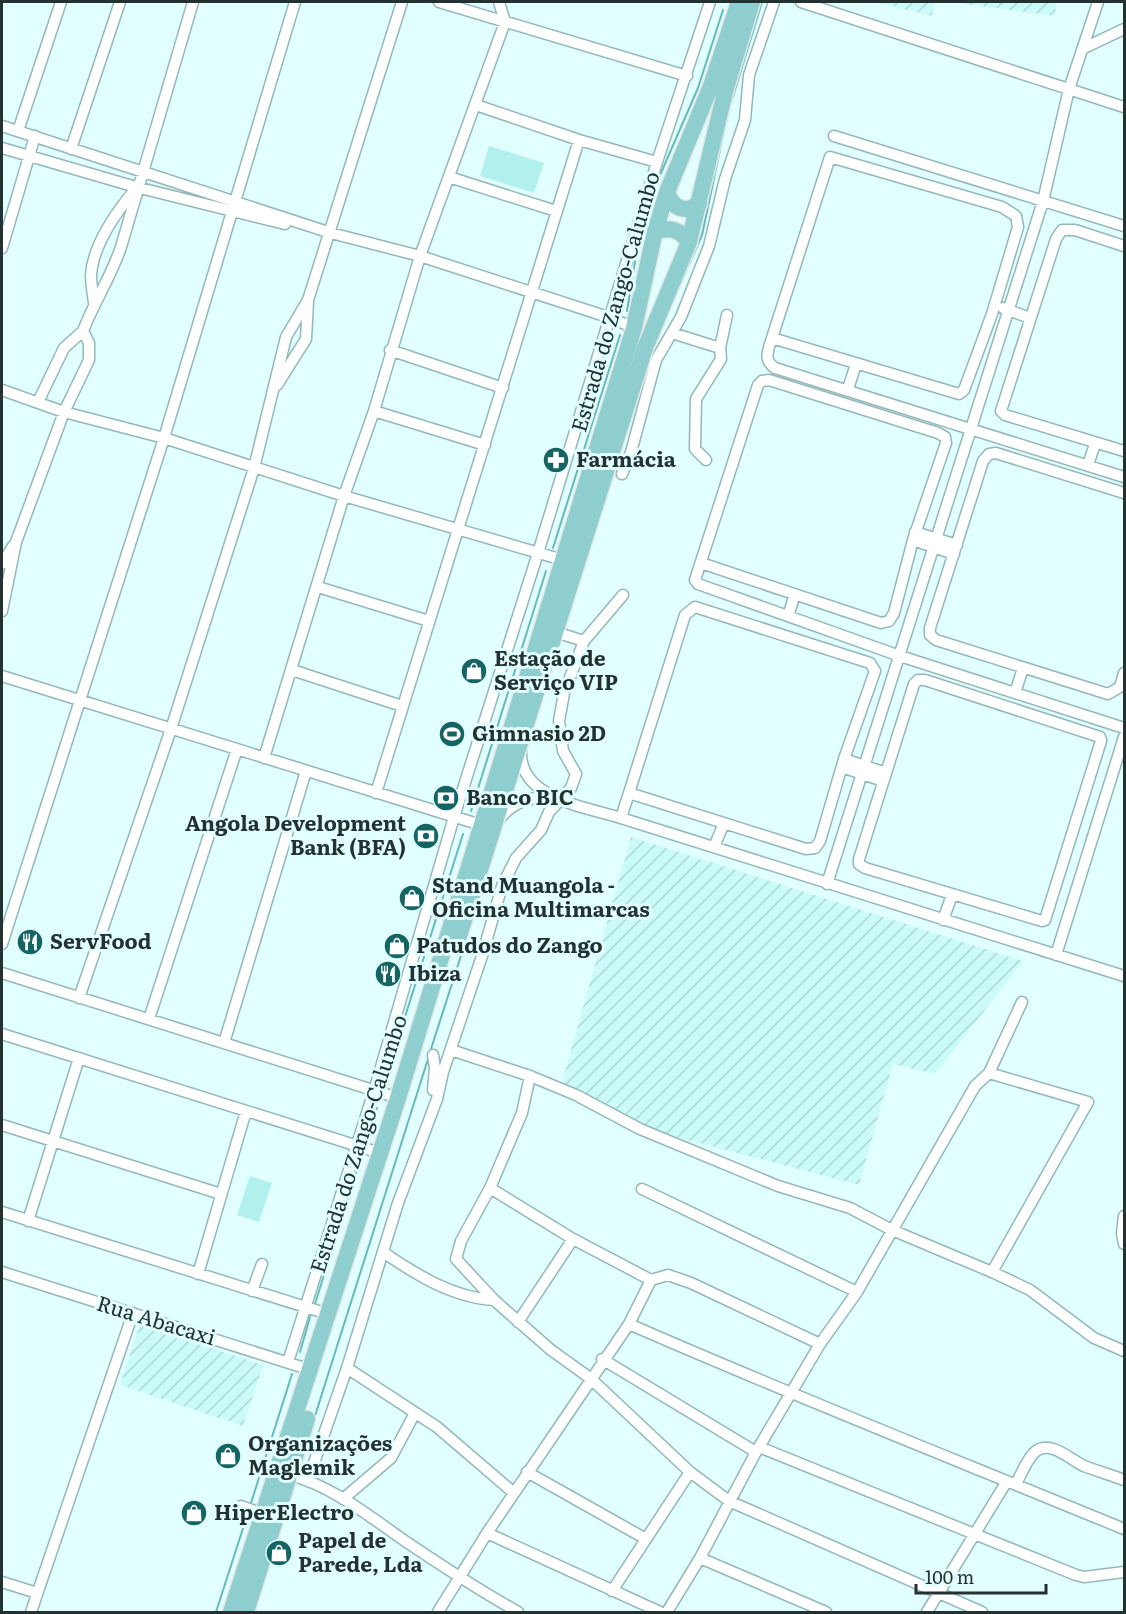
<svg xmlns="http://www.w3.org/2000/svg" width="1126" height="1614" viewBox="0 0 1126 1614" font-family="Literata,serif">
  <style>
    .industrial { fill: url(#industrial-furrows) }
    .garden { fill: #b2f0ee }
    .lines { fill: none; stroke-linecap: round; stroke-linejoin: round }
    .stream { stroke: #68baba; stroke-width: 2 }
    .street-casing { stroke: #93b8b7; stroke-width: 13 }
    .primary-casing { stroke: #e5e6e6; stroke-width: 19 }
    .street { stroke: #fff; stroke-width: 10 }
    .primary { stroke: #8ecece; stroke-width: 16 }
    .labels { text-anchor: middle; stroke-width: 6; stroke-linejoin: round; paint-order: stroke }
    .street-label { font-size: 21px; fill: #233231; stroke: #e0fffe }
    .poi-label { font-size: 21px; font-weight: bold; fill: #233231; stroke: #e0fffe; text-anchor: start }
  </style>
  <defs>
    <pattern id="industrial-furrows" width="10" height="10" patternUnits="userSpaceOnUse" patternTransform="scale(1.5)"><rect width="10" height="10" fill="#cafbf9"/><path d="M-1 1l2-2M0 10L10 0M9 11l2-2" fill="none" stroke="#add8d6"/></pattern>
  </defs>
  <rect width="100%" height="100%" fill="#e0fffe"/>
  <path class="industrial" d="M875 2H935L932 16Z
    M950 2H1056L1055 16Z
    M631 837 1023 961 935 1074 893 1064 859 1185 646 1129 562 1082Z
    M140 1324 263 1365 243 1426 120 1385Z"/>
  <path class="garden" d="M489 146 544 163 534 193 480 176Z
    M250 1176 272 1183 259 1222 237 1215Z"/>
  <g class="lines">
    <path class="stream" d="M731 103 762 2
      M654 189 698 88 723 10
      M679 287 702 235 725 126
      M627 311 639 237
      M553 548 620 335
      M471 811 546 571
      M431 1049 467 937
      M383 1086 463 834
      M365 1144 377 1108
      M314 1307 362 1154
      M300 1352 310 1317
      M314 1419 428 1059
      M251 1503 292 1374
      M216 1612 246 1519"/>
    <defs>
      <path id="street" d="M439 2 687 76
        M801 2 1124 107
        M1082 49 1124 29
        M476 105 579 140 657 162
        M2 126 331 233 420 256 611 318 634 328
        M18 131 61 2
        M834 136 1124 226
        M2 148 136 187 285 224
        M71 149 120 2
        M830 157 1002 207 1016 216 1018 227 992 314 964 390 959 394 772 338Z
        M449 177 556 211
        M1124 246 1075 230H1062L1056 239 1001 411 1005 415 1124 451
        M2 248 35 136
        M94 303C93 294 91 284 91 275 93 245 115 214 133 192
        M1003 308 1030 318
        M672 333 720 348
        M772 338C768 350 763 360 775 368L1124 477
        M390 350 503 388
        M277 385 306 339 308 302
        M848 389 856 364
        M2 390 64 412 164 438 344 496 563 560
        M38 402 64 348 83 331
        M374 411 485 445
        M706 460 695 449 696 399 721 359 720 348 727 315
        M1088 465 1095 444
        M622 474 631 452 656 360 681 317 709 246 725 179 745 120 749 75 774 2
        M1124 493 996 453 989 454 983 461 930 628V635L936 640 1108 694 1120 687 1124 673
        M915 532 957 545
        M913 540 954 554
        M701 563 881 623 889 621 894 613 913 540 946 443 945 437 938 433 769 380 762 381 758 385 695 580 698 584 900 656 1124 728
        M2 564 13 546
        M318 587 429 621
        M2 611 16 542 64 412 89 360V343L83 331C94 302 111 277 121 247L193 2
        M788 616 795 594
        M555 632 584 641
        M292 670 402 706
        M2 676 481 825
        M918 680H925L1100 737 1101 741 1045 920 1042 921 865 868 859 864V859L914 684Z
        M1015 693 1023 668
        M521 750C518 799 587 807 621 818
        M264 758 344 496 374 411 420 256 505 22 499 2
        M844 759 886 773
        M842 767 883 781
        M376 793 579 140
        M629 793 806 849 815 848 820 841 844 759 875 671 870 663 695 607 685 615 629 793 621 818 1124 976
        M499 820C511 803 531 796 551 797
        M714 847 724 823
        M827 884 1043 201 1069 89 1098 2
        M943 920 952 895
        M2 944 164 438 295 2
        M1056 955 1124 737
        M2 973 398 1098
        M79 998 171 729 254 468 286 337 308 300 402 2
        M149 1019 237 749
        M2 1034 380 1153
        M224 1043 306 771
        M451 1050 530 1076 522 1113 490 1188 461 1241 456 1259 494 1300 551 1350 590 1378 690 1472 729 1501 982 1612
        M433 1055 435 1068 433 1090
        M989 1073 1022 1002
        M530 1076 576 1095 640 1129 778 1186 850 1208 892 1230 992 1272 1030 1290 1094 1338 1124 1351
        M2 1125 221 1194
        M490 1188 573 1239 651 1280
        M642 1189 857 1292
        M2 1212 328 1314
        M1124 1216 1122 1233 1124 1244
        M28 1221 79 1058
        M383 1252C415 1274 453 1298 494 1300
        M2 1272 311 1370
        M198 1274 246 1111
        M252 1291 262 1264
        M518 1322 573 1239
        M629 1324C793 1396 959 1461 1124 1529
        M602 1359 756 1452
        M288 1362 374 1091 454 817 538 553 657 162 710 2
        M347 1368 437 1427 514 1493
        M759 1447 1076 1575 1084 1577 1124 1572
        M527 1472 646 1539
        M290 1475C332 1486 369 1516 405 1541 442 1566 479 1590 518 1612
        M308 1480 347 1368 398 1203 437 1099 443 1072 482 956 502 886 516 858 541 830 549 812 571 788 576 774 563 751 559 721 564 693 584 641 623 595
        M1016 1484C1021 1475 1027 1458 1036 1451 1051 1440 1071 1460 1084 1466 1097 1471 1111 1475 1124 1480
        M343 1499 391 1458 415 1413
        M241 1506 263 1514
        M487 1533 660 1612
        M700 1558 826 1612
        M2 1582 37 1593
        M612 1591 690 1472
        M31 1612 133 1313
        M438 1612 487 1533 629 1324 651 1280 668 1275 691 1283 820 1344
        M667 1612 700 1558 756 1452 820 1344 857 1292 975 1086 989 1073 1088 1102 992 1272
        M927 1612 1007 1481"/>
      <path id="primary" d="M667 192C672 208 685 214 699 204
        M655 231C670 227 679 229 689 242
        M459 936 645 348 689 242 726 88 752 2
        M231 1612 398 1098 563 560 634 328 655 231 667 192 711 86 739 2
        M246 1612 307 1419"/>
    </defs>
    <use href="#street" class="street-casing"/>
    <use href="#primary" class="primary-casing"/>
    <use href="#street" class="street"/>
    <use href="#primary" class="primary"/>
  </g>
  <defs>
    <symbol id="pharmacy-disc" viewBox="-11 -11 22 22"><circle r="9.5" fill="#146463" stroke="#e0fffe"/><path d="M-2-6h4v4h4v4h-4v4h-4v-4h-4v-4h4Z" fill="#fff"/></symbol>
    <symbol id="shop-disc" viewBox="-11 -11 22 22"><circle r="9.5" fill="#146463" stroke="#e0fffe"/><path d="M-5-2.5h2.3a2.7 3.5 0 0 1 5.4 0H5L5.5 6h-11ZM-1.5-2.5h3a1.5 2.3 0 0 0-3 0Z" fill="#fff"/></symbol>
    <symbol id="stadium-disc" viewBox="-11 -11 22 22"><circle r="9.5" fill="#146463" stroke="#e0fffe"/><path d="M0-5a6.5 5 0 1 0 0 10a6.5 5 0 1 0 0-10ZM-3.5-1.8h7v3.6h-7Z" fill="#fff"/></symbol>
    <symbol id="bank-disc" viewBox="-11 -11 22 22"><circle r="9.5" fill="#146463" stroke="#e0fffe"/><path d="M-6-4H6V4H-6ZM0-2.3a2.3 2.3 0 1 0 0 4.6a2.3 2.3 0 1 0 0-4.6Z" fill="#fff"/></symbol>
    <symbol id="restaurant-disc" viewBox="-11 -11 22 22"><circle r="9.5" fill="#146463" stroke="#e0fffe"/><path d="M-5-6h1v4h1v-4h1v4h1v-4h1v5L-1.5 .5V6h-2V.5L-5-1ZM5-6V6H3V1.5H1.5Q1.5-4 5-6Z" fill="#fff"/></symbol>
  </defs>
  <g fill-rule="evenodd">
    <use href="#pharmacy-disc" x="541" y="445" width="30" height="30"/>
    <use href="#shop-disc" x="459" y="656" width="30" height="30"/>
    <use href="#stadium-disc" x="437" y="719" width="30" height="30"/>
    <use href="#bank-disc" x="431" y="783" width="30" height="30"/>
    <use href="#bank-disc" x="411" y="821" width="30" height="30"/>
    <use href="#shop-disc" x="397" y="883" width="30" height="30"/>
    <use href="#restaurant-disc" x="15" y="927" width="30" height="30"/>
    <use href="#shop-disc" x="382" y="931" width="30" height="30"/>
    <use href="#restaurant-disc" x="373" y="959" width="30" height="30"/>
    <use href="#shop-disc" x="213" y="1441" width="30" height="30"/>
    <use href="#shop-disc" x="179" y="1498" width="30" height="30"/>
    <use href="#shop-disc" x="264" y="1538" width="30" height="30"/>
  </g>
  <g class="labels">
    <g class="street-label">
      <text transform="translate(616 302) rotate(-74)" y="7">Estrada do Zango-Calumbo</text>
      <text transform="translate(359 1144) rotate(-72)" y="7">Estrada do Zango-Calumbo</text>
      <text transform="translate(156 1321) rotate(17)" y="7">Rua Abacaxi</text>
    </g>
    <g class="poi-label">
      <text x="576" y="467">Farmácia</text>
      <text x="494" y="666">Estação de<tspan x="494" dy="24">Serviço VIP</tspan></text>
      <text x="472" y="741">Gimnasio 2D</text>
      <text x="466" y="805">Banco BIC</text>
      <text x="406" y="831" text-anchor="end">Angola Development<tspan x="406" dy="24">Bank (BFA)</tspan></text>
      <text x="432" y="893">Stand Muangola -<tspan x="432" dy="24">Oficina Multimarcas</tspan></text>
      <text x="50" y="949">ServFood</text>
      <text x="416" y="953">Patudos do Zango</text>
      <text x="408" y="981">Ibiza</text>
      <text x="248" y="1451">Organizações<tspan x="248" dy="24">Maglemik</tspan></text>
      <text x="214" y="1520">HiperElectro</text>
      <text x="298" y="1548">Papel de<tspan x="298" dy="24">Parede, Lda</tspan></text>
    </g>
  </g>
  <rect width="1126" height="1614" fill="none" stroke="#233231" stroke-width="6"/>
  <path d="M916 1584v9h130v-9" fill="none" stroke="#233231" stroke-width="3"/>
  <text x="925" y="1584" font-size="18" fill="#233231" stroke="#e0fffe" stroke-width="4.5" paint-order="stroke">100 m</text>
</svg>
